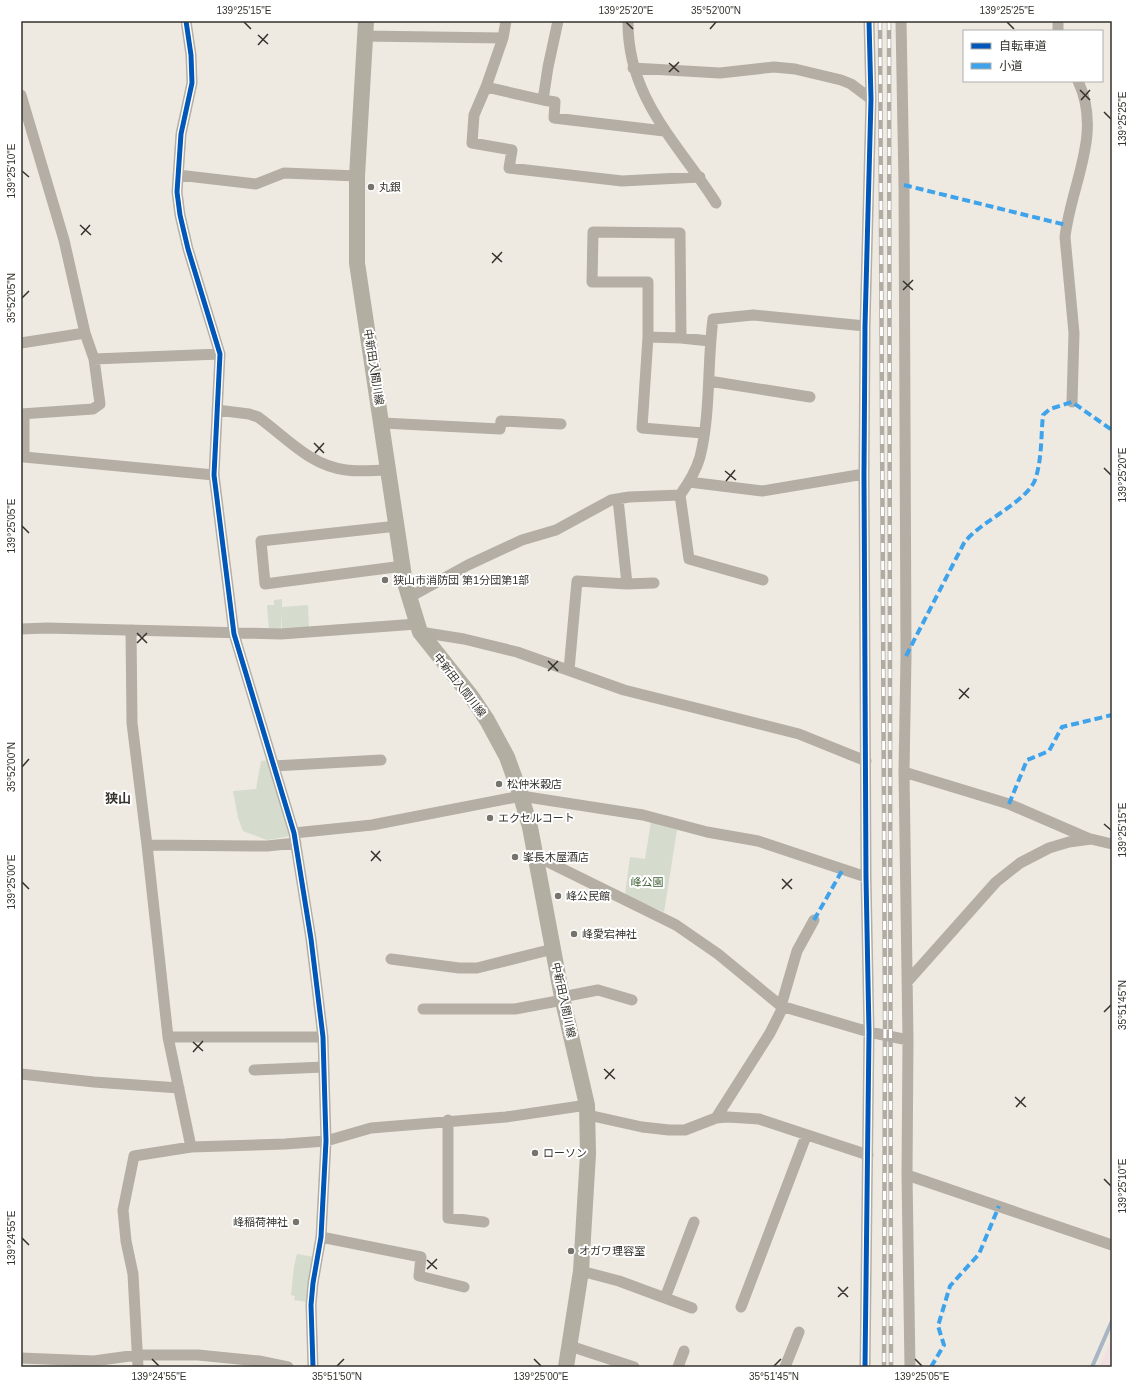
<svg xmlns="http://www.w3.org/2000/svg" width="1133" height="1388" viewBox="0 0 1133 1388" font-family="Arial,'Noto Sans JP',sans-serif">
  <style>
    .education { fill: #f1e1e3 }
    .green { fill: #d5dbcd }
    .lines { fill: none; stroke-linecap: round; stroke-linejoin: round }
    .stream { stroke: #a9b5c5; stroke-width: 4 }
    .street { stroke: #b4aea5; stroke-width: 11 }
    .secondary { stroke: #b2aea2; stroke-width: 16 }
    .rail-casing { stroke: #b0aba3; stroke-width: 4.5 }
    .rail { stroke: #fff; stroke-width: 3; stroke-dasharray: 9; stroke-linecap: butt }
    .quiet { stroke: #3ea3eb; stroke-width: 4; stroke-dasharray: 8 4; stroke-linecap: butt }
    .cycleway-casing { stroke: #fff; stroke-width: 8 }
    .cycleway { stroke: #0057b8; stroke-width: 5 }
    .ticks { fill: none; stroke: #35322c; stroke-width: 1.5 }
    .poi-dot { fill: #76726c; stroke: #fff; stroke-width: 1.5 }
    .labels { text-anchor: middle; stroke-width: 4; stroke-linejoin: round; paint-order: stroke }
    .poi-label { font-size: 11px; fill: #35322c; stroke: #fff; text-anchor: start }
    .street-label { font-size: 11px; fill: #35322c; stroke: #fff }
    .park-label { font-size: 11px; fill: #426238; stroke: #fff }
    .quarter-label { font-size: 13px; font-weight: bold; fill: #35322c; stroke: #fff }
    .neatline { fill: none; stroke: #35322c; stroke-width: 1.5 }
    .ticks-label { font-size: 10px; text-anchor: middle; fill: #35322c }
  </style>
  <rect width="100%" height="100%" fill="#eeeae2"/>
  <path class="education" d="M1112 1338V1367H1099Z"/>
  <path class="green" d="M282 599V607L308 605 309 628 282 630V611L281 630H269L267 605H274V600Z
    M268 760 291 836 267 840 243 831 238 818 233 791 256 789 261 761Z
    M651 822 677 830 664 912 625 895 630 857 645 859Z
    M297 1254 315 1257 308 1302 294 1300 295 1296 291 1295 294 1266Z"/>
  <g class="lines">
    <path class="stream" d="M1092 1367 1112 1321"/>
    <path class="street" d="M186 21 191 55 192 83 181 134 177 192 180 215 188 249 220 354 214 475 234 634 294 833 311 939 323 1037 326 1141 321 1237 313 1283 311 1305 313 1367
      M506 21 503 38 486 87 474 115 472 143 512 150 509 168 622 181 700 177
      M628 21C627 98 678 143 716 203
      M901 21 904 185 906 656 904 772 908 1040 907 1175 910 1367
      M1058 21V31
      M364 36 503 38
      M633 68 720 73 774 67 795 69 841 80 851 84 871 99
      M486 87 543 100 548 67 558 21
      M21 95 64 240 85 333 94 359 100 404 93 409 21 414
      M543 100 555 102 554 118 664 131
      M178 175 256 184 284 173 357 176
      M648 337 681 338
      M21 343 85 333
      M94 359 220 354
      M709 381 810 397
      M1072 402 1074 333 1065 237C1071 184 1103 134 1078 81
      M217 410 249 414 258 417C287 438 309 465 346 470 360 472 375 470 389 470
      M24 414V457L214 475
      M383 423 500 429 501 421 561 424
      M703 433 642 428 648 337V282H592L593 232 680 233 681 338 710 341
      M689 482 762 491 864 474
      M397 526 261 541 265 584 403 566
      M763 580 689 559 680 495C688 484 696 471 700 457 711 412 707 364 713 319L753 315 865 326
      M627 584 654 583
      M408 598 468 565 522 540 556 530 611 500 629 497 680 495
      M21 629 47 628 281 634 417 624
      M131 630 132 723 147 845 168 1037 191 1147
      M420 632 464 639 517 652 624 690 799 734 866 761
      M569 670 577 581 627 584 618 499
      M274 766 381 760
      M904 772 1009 804 1090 839
      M294 833 372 825 521 796 643 815 707 832 758 841 866 877
      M147 845 267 846 296 843
      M534 855 676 925 718 954 781 1006 869 1032 908 1040
      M391 959 459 968H477L553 949
      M907 982 996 882 1020 863 1049 848 1069 842 1091 839 1112 844
      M562 997 598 990 632 1000
      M781 1006 797 951 814 920
      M423 1009H515L563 1000
      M168 1037H323
      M254 1070 324 1067
      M21 1074 94 1082 179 1088
      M588 1115 642 1127 669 1130H685L716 1118 728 1117 759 1119 868 1155
      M716 1118 770 1033 783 1007
      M448 1120V1218L484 1222
      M907 1175 1112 1245
      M321 1237 421 1257 419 1276 464 1287
      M581 1271 619 1281 692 1308
      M665 1298 694 1222
      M741 1307 806 1136
      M570 1346 634 1367
      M21 1358 94 1361 137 1355H198L259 1361 288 1367
      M138 1367 133 1274 126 1241 123 1210 134 1156 191 1147 285 1144 326 1141 371 1128 506 1117 587 1105
      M678 1367 684 1351
      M785 1367 799 1332
      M865 1367 869 1032 866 877 864 474 865 326 871 99 869 21"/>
    <path class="secondary" d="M366 21 357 176V263L405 583 420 632 471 696 487 720 507 757 521 796 530 827 562 997 587 1105 588 1154 581 1271 566 1367"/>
    <defs>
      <path id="rail" d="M880 21 885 1016 884 1367
        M889 21 891 1367"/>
    </defs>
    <use href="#rail" class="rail-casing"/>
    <use href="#rail" class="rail"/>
    <path class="quiet" d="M904 185 1066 225
      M906 656 964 543C980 521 1030 501 1036 477 1042 457 1041 435 1043 415L1050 409 1072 402 1112 430
      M1009 804 1027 760 1049 751 1062 727 1112 715
      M814 920 843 869
      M931 1367 944 1345 938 1326 950 1286 979 1254 999 1206"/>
    <defs>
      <path id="cycleway" d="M186 21 191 55 192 83 181 134 177 192 180 215 188 249 220 354 214 475 234 634 294 833 311 939 323 1037 326 1141 321 1237 313 1283 311 1305 313 1367
        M865 1367 869 1032 866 877 864 474 865 326 871 99 869 21"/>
    </defs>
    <use href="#cycleway" class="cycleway-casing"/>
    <use href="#cycleway" class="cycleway"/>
  </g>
  <path class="ticks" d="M244 22 251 29M626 22 633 29M1007 22 1014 29M710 29 716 22M258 35 268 44M258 45 268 34M669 63 679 72M669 72 679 62M1080 90 1090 100M1081 100 1090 90M1104 112 1111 119M22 171 29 177M80 225 91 235M81 235 90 225M492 253 502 262M492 263 502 252M903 281 913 290M903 290 913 280M22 298 29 291M314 443 324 453M315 453 324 443M1104 468 1111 475M725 471 736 480M726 481 735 470M22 526 29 533M137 633 147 643M137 643 147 633M548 661 558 671M548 671 558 661M959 689 969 698M959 699 969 688M22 767 29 759M1104 824 1111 830M371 851 381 861M371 861 380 851M782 879 792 889M22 882 29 889M782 889 792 879M1104 1012 1111 1005M193 1042 203 1051M193 1052 203 1041M604 1069 615 1079M605 1079 614 1069M1015 1097 1026 1107M1016 1107 1025 1097M1104 1179 1111 1186M22 1238 29 1245M427 1260 437 1269M427 1269 437 1259M838 1287 848 1297M838 1297 848 1287M152 1359 159 1366M534 1359 541 1366M915 1359 922 1366M337 1366 344 1359M774 1366 781 1359"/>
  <g class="poi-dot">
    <circle cx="371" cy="187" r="4"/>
    <circle cx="385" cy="580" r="4"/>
    <circle cx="499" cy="784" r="4"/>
    <circle cx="490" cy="818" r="4"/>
    <circle cx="515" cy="857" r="4"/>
    <circle cx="558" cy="896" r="4"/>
    <circle cx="574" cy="934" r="4"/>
    <circle cx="535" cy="1153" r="4"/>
    <circle cx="296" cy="1222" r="4"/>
    <circle cx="571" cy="1251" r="4"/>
  </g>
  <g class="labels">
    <g class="poi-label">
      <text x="379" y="191">丸銀</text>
      <text x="393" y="584">狭山市消防団 第1分団第1部</text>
      <text x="507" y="788">松仲米穀店</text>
      <text x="498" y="822">エクセルコート</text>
      <text x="523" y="861">峯長木屋酒店</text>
      <text x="566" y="900">峰公民館</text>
      <text x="582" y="938">峰愛宕神社</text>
      <text x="543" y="1157">ローソン</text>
      <text x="288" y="1226" text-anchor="end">峰稲荷神社</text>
      <text x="579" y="1255">オガワ理容室</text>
    </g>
    <g class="street-label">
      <text transform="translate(374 367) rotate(81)" y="4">中新田入間川線</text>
      <text transform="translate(460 685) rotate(52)" y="4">中新田入間川線</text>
      <text transform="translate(564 1000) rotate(78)" y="4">中新田入間川線</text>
    </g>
    <g class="park-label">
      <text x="647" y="886">峰公園</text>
    </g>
    <g class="quarter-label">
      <text x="118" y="803">狭山</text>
    </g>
  </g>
  <rect width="1133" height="1388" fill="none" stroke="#ffffff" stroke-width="44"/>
  <rect x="963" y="30" width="140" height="52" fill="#ffffff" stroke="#aeadab"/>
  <rect x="971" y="43" width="20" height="6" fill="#0057b8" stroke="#aeadab"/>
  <text x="999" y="50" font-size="12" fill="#35322c">自転車道</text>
  <rect x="971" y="63" width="20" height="6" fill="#3ea3eb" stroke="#aeadab"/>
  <text x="999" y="70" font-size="12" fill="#35322c">小道</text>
  <rect x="22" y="22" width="1089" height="1344" class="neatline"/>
  <g class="ticks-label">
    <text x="244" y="14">139°25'15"E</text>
    <text x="626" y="14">139°25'20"E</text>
    <text x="716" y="14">35°52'00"N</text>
    <text x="1007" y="14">139°25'25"E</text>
    <text transform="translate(1122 119) rotate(-90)" y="4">139°25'25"E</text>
    <text transform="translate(11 171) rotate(-90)" y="4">139°25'10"E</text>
    <text transform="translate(11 298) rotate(-90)" y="4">35°52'05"N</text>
    <text transform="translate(1122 475) rotate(-90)" y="4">139°25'20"E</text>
    <text transform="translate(11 526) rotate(-90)" y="4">139°25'05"E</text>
    <text transform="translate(11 767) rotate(-90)" y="4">35°52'00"N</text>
    <text transform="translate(1122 830) rotate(-90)" y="4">139°25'15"E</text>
    <text transform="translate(11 882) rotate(-90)" y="4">139°25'00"E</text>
    <text transform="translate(1122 1005) rotate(-90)" y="4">35°51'45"N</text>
    <text transform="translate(1122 1186) rotate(-90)" y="4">139°25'10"E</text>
    <text transform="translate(11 1238) rotate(-90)" y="4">139°24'55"E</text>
    <text x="159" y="1380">139°24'55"E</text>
    <text x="337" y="1380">35°51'50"N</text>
    <text x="541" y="1380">139°25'00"E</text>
    <text x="774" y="1380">35°51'45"N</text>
    <text x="922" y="1380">139°25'05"E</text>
  </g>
</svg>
